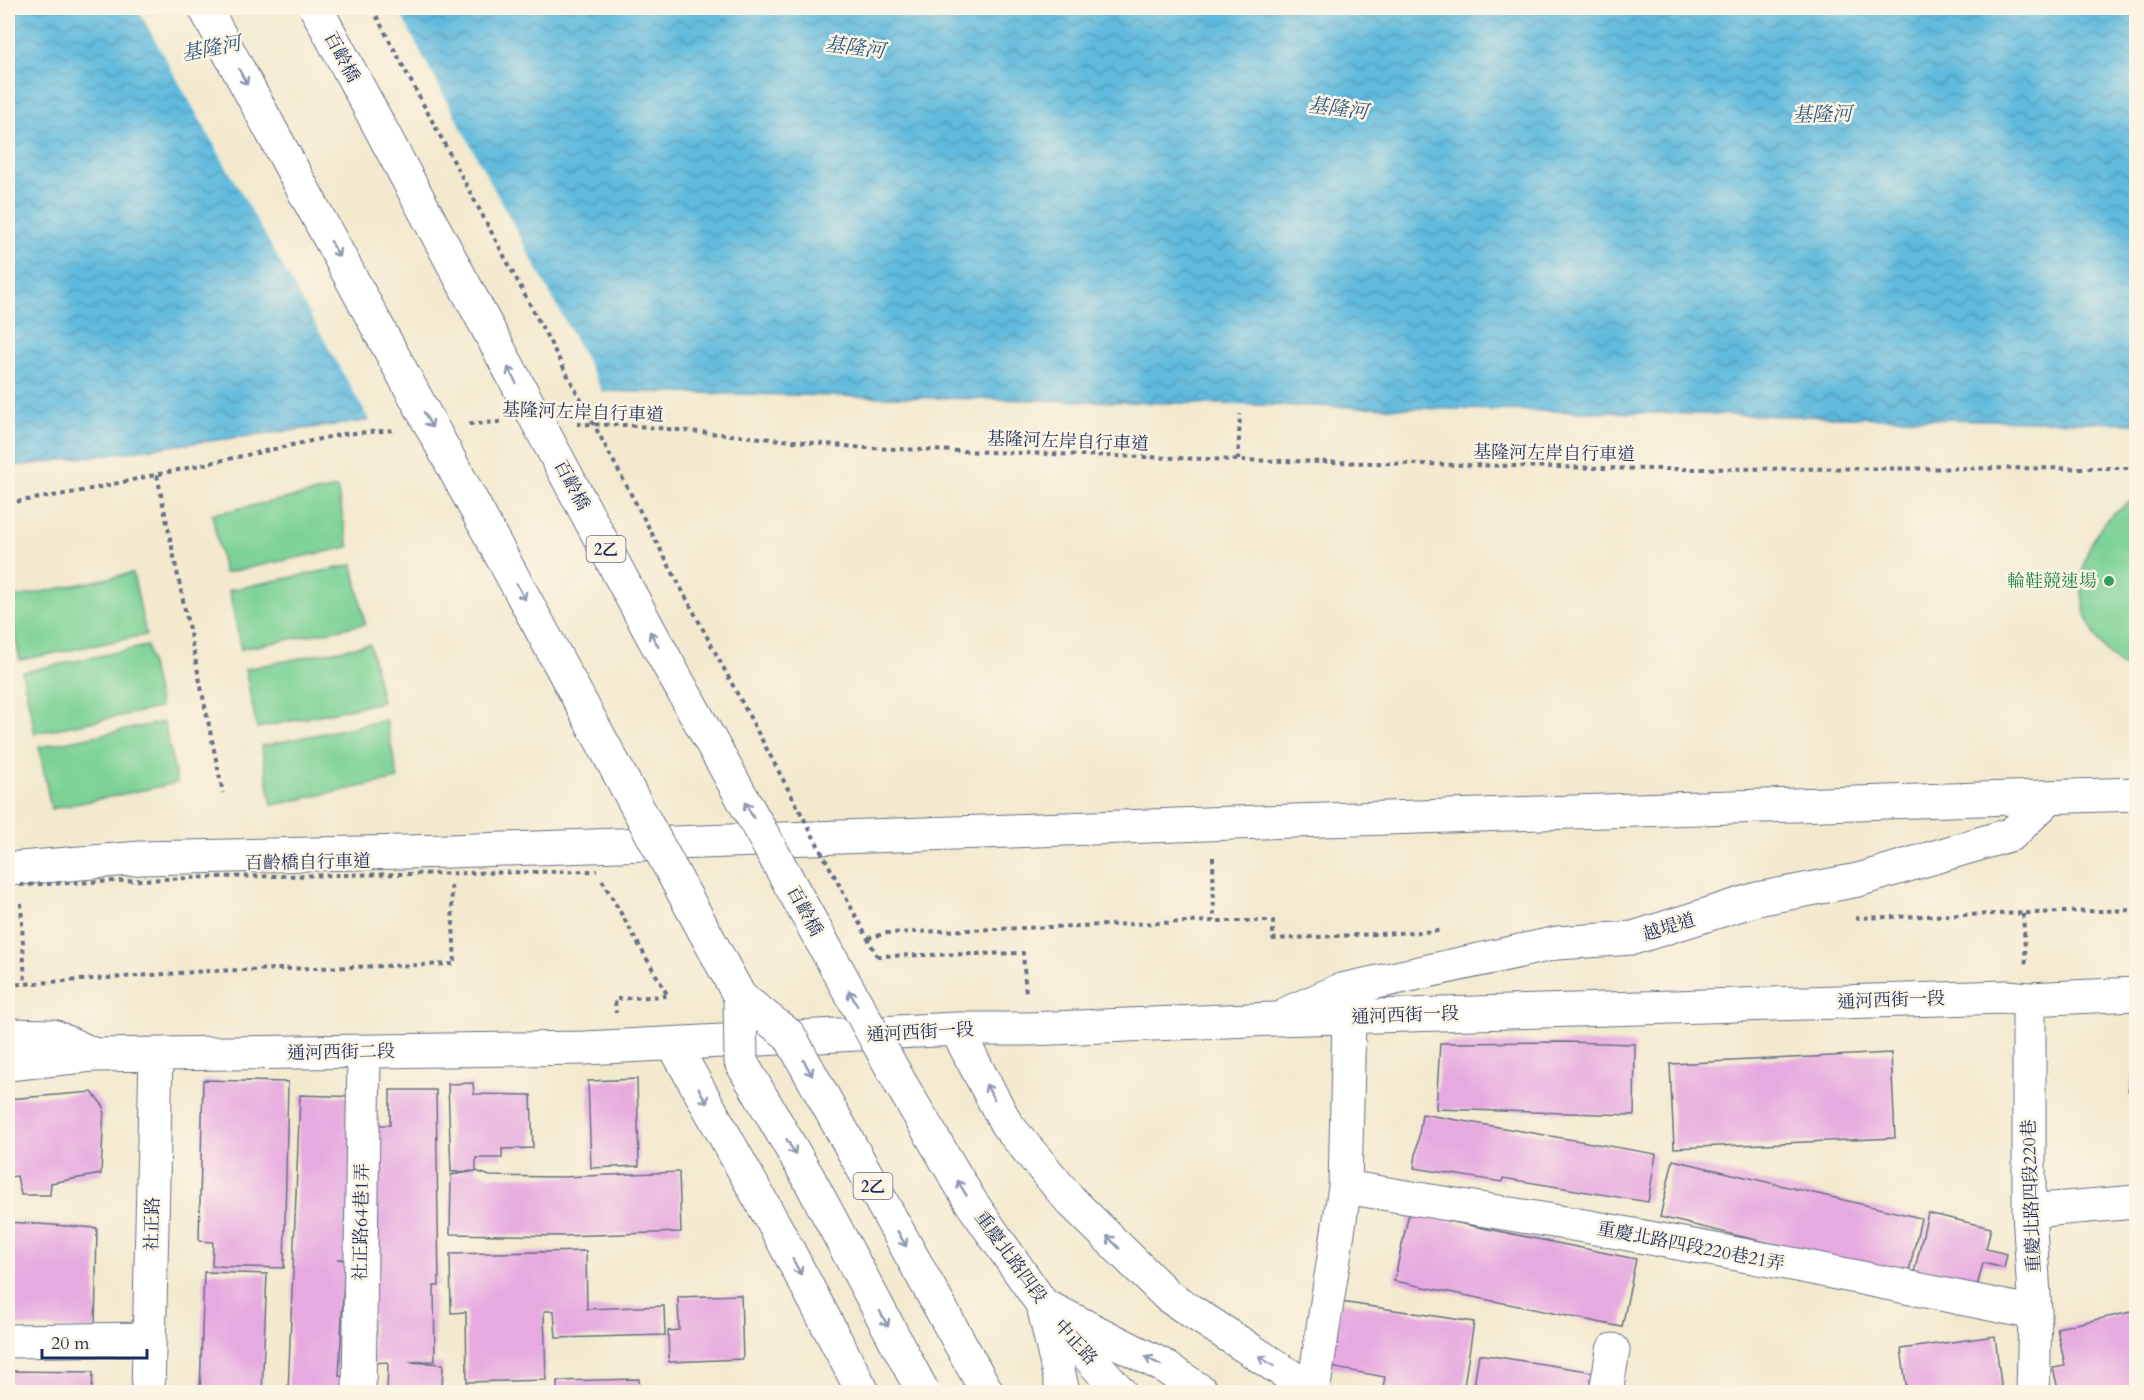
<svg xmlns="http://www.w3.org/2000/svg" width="2144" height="1400" viewBox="0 0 2144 1400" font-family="Cardo,'Noto Serif TC',serif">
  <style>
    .green { fill: #7cd296; stroke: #4c807a; stroke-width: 1.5 }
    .water { fill: url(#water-waves); stroke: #3d749e; stroke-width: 1.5 }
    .pier { fill: #f2e9ce }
    .building { fill: #e6a9e0 }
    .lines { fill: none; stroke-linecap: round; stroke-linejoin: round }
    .minor-casing { stroke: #667085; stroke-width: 35 }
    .major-casing { stroke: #667085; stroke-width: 35 }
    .path { stroke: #667085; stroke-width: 4; stroke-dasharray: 4.5 4.5; stroke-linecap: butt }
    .minor { stroke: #fff; stroke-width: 33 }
    .major { stroke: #fff; stroke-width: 33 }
    .minor-bridge-casing { stroke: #667085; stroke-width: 35; stroke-linecap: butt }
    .major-bridge-casing { stroke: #667085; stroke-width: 35; stroke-linecap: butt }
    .path-bridge { stroke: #667085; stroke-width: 4; stroke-dasharray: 4.5 4.5; stroke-linecap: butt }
    .minor-bridge { stroke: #fff; stroke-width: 33 }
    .major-bridge { stroke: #fff; stroke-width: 33 }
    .oneway { stroke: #8d97ae }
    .leisure-dot { fill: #2e9e5b; stroke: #fcf5e5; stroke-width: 2 }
    .labels { text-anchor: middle; stroke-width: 5; stroke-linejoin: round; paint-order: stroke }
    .shield { fill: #fcf5e5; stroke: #5e6a86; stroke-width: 1.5 }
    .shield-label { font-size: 16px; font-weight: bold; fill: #1b2f5e }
    .street-label { font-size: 18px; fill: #1b2f5e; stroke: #fcf5e5 }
    .leisure-label { font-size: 18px; fill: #27864d; stroke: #fcf5e5; text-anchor: end }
    .water-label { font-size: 20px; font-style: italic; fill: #2f5984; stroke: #fcf5e5 }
  </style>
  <defs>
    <pattern id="water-waves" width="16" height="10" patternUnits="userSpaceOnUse" patternTransform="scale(1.5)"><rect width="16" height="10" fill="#5fbadd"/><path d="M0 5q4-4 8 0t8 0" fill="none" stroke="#4e98b6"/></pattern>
  </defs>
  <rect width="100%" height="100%" fill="#fcf5e5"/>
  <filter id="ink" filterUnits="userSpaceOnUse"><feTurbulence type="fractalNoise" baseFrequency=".0167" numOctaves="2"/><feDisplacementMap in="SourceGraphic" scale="12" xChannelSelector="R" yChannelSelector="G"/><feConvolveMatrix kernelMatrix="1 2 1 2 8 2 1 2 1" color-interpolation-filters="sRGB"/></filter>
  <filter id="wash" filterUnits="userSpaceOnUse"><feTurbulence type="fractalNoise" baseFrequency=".008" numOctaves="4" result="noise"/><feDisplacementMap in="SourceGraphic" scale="24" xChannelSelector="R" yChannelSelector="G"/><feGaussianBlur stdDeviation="1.35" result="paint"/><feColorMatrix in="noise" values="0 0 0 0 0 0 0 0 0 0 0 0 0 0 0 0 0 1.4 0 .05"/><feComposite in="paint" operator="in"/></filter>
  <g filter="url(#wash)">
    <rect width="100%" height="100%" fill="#f2e9ce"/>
    <path class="green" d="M337 488 349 547 224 573 212 514Z
      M2136 498V676C2065 635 2062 537 2136 498Z
      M353 565 365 624 241 649 229 590Z
      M133 573 146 635 20 660 8 599Z
      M370 644 382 702 257 728 245 669Z
      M147 646 160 708 35 733 22 672Z
      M386 720 398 779 272 805 261 746Z
      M164 722 177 783 51 809 39 747Z"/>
    <path class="water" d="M8 8H2136V423L597 391 8 467Z"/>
    <path class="pier" d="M137 8H397L604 394 371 423Z"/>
    <g id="blocks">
      <path class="building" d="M1565 1042 1635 1044 1634 1115 1436 1109 1440 1043Z
        M1891 1053 1895 1138 1674 1148 1670 1064Z
        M2136 1067V1089L2128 1090Z
        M637 1079 639 1166 591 1168 588 1081Z
        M203 1080 288 1082 284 1268 212 1266 213 1242 199 1241Z
        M473 1083 474 1094 531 1095 533 1148 502 1149V1158H476V1171L451 1172 448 1084Z
        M390 1090H436L439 1286H434L435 1361 409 1362 443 1364 442 1392H387L388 1362 372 1363 376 1125H390Z
        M92 1092 104 1107 101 1174 51 1183 50 1195H21L17 1176 8 1177V1099Z
        M300 1095 361 1097 356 1259H337L345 1260 339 1376 351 1377 350 1392H288Z
        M1422 1114 1656 1154 1648 1202 1503 1178 1502 1182 1414 1168Z
        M1673 1160 1921 1218 1908 1276 1660 1217Z
        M476 1171 490 1176 562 1177 679 1172 681 1232 563 1236 450 1234 451 1175Z
        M1409 1213 1636 1259 1622 1327 1394 1281Z
        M1928 1213 1991 1228 1986 1249 2007 1254 2004 1268 1983 1263 1977 1287 1914 1273Z
        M8 1222 97 1228 95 1330 8 1325Z
        M586 1251 587 1309 664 1306 665 1335 556 1338 554 1311H544L546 1380 467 1382 466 1312 451 1313 450 1254Z
        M204 1272 267 1274 262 1392H200Z
        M741 1295 743 1359 669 1362 668 1331 679 1330 678 1297Z
        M1341 1302 1474 1322 1463 1392H1382L1385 1377 1330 1367Z
        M2136 1311V1392H2049L2058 1389 2053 1368 2065 1366 2057 1328Z
        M1995 1336 2002 1392H1907L1901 1349Z
        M1479 1354 1607 1374 1604 1392H1473Z
        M8 1371 93 1372 92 1392H8Z
        M639 1379 640 1392H557V1381Z"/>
    </g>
  </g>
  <g filter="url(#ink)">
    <use href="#blocks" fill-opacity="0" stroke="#667085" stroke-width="1.5"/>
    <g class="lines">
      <defs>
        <path id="minor" d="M8 869 141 858 450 851 1261 822 2136 794
          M2029 999V1211L2035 1313 2033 1392
          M1290 1012 1341 990 1557 943 1633 938 1757 899 1858 880 2012 834 2050 797
          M956 1029 1007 1125 1071 1201 1168 1296 1315 1392
          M8 1035 53 1036 92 1054
          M674 1045 780 1235 863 1392
          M8 1064 93 1055 585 1048 956 1029H1029L1274 1019 2007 997 2029 999 2136 994
          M1345 1187 1590 1227 1797 1265 2035 1313
          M2029 1211 2136 1202
          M1043 1305 1120 1392
          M8 1341 149 1339
          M148 1392 156 1055
          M359 1392 364 1052
          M1313 1392 1345 1187 1349 1017
          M1606 1392 1613 1350"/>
        <path id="major" d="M902 1086 971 1202 1043 1305 1162 1365 1202 1392
          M1043 1305 1063 1392"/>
      </defs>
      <use href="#minor" class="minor-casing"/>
      <use href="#major" class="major-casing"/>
      <path class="path" d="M469 424 500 422
        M577 424 626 425 866 448 1238 460 1647 469 2136 468
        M1238 460 1240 414
        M157 475 223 793
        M8 503 77 492 343 434 396 430
        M1213 857 1214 921
        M602 880 668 996 615 999 616 1013
        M21 903 25 984
        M2023 914 2026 966
        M1855 918 2136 910
        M868 938 887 933 1214 921H1273V939L1440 931
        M877 956 1023 953 1026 995
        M8 985 209 971 455 964 451 885"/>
      <use href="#minor" class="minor"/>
      <use href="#major" class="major"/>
      <defs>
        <path id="minor-bridge" d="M740 997 741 1062 808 1177 923 1392"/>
        <path id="major-bridge" d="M205 8 740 997 789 1035 987 1392
          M316 8 653 637 902 1086"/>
      </defs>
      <use href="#minor-bridge" class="minor-bridge-casing"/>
      <use href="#major-bridge" class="major-bridge-casing"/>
      <path class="path-bridge" d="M372 8 877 956
        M20 885 213 877 597 871"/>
      <use href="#minor-bridge" class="minor-bridge"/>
      <use href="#major-bridge" class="major-bridge"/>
    </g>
    <defs><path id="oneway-shaft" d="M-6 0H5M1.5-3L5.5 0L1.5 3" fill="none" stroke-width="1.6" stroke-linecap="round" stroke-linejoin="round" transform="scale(1.5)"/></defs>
    <g class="oneway">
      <use href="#oneway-shaft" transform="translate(243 77) rotate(62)"/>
      <use href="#oneway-shaft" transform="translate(335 249) rotate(62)"/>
      <use href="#oneway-shaft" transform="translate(512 375) rotate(-118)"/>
      <use href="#oneway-shaft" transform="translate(428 420) rotate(62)"/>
      <use href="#oneway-shaft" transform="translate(521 592) rotate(62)"/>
      <use href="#oneway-shaft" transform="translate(654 639) rotate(-119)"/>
      <use href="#oneway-shaft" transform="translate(749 810) rotate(-119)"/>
      <use href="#oneway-shaft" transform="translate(853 998) rotate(-119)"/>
      <use href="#oneway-shaft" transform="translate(808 1068) rotate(61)"/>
      <use href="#oneway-shaft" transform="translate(990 1092) rotate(-118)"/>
      <use href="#oneway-shaft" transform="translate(703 1096) rotate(61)"/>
      <use href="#oneway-shaft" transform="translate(791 1147) rotate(60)"/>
      <use href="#oneway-shaft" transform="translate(962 1188) rotate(-121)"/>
      <use href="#oneway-shaft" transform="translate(902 1239) rotate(61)"/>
      <use href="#oneway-shaft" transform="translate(1113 1242) rotate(-135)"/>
      <use href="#oneway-shaft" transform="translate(797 1267) rotate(62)"/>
      <use href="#oneway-shaft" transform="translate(884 1319) rotate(62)"/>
      <use href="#oneway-shaft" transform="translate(1153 1361) rotate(-153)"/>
      <use href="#oneway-shaft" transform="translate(1266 1361) rotate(-147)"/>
    </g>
  </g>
  <circle class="leisure-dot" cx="2109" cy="581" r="6"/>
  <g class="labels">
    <g class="shield">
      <rect x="586.5" y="536" width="39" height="26" rx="4.5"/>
      <rect x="853.5" y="1173" width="39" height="26" rx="4.5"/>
    </g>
    <g class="shield-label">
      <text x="606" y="555">2乙</text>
      <text x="873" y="1192">2乙</text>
    </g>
    <g class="street-label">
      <text transform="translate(342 57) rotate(62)" y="6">百齡橋</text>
      <text transform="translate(583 412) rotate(2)" y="6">基隆河左岸自行車道</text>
      <text transform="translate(1068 441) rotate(2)" y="6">基隆河左岸自行車道</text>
      <text transform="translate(1554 453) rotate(1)" y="6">基隆河左岸自行車道</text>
      <text transform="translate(572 485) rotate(62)" y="6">百齡橋</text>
      <text transform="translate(308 862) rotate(-1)" y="6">百齡橋自行車道</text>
      <text transform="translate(805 911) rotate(61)" y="6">百齡橋</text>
      <text transform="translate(1669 927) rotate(-17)" y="6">越堤道</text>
      <text transform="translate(1891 1000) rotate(-2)" y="6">通河西街一段</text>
      <text transform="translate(1405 1015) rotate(-2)" y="6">通河西街一段</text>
      <text transform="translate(920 1032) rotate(-3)" y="6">通河西街一段</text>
      <text transform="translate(341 1052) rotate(-1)" y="6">通河西街二段</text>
      <text transform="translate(2031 1196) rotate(-92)" y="6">重慶北路四段220巷</text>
      <text transform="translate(361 1222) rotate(-89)" y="6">社正路64巷1弄</text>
      <text transform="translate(152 1224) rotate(-89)" y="6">社正路</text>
      <text transform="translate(1691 1246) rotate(11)" y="6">重慶北路四段220巷21弄</text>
      <text transform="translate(1011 1257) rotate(54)" y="6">重慶北路四段</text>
      <text transform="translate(1076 1342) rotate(48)" y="6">中正路</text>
    </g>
    <g class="leisure-label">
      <text x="2097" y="587">輪鞋競速場</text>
    </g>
    <g class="water-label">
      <text transform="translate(855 47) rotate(7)" y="7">基隆河</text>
      <text transform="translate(211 48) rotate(-11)" y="7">基隆河</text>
      <text transform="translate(1338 108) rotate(7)" y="7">基隆河</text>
      <text transform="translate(1822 114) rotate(-1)" y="7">基隆河</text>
    </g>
  </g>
  <rect width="2144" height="1400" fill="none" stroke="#fcf5e5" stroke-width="30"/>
  <path d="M42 1349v9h105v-9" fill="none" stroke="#1b2f5e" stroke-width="3"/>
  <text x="51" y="1349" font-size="18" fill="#1b2f5e" stroke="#fcf5e5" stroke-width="4.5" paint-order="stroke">20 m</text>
</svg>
